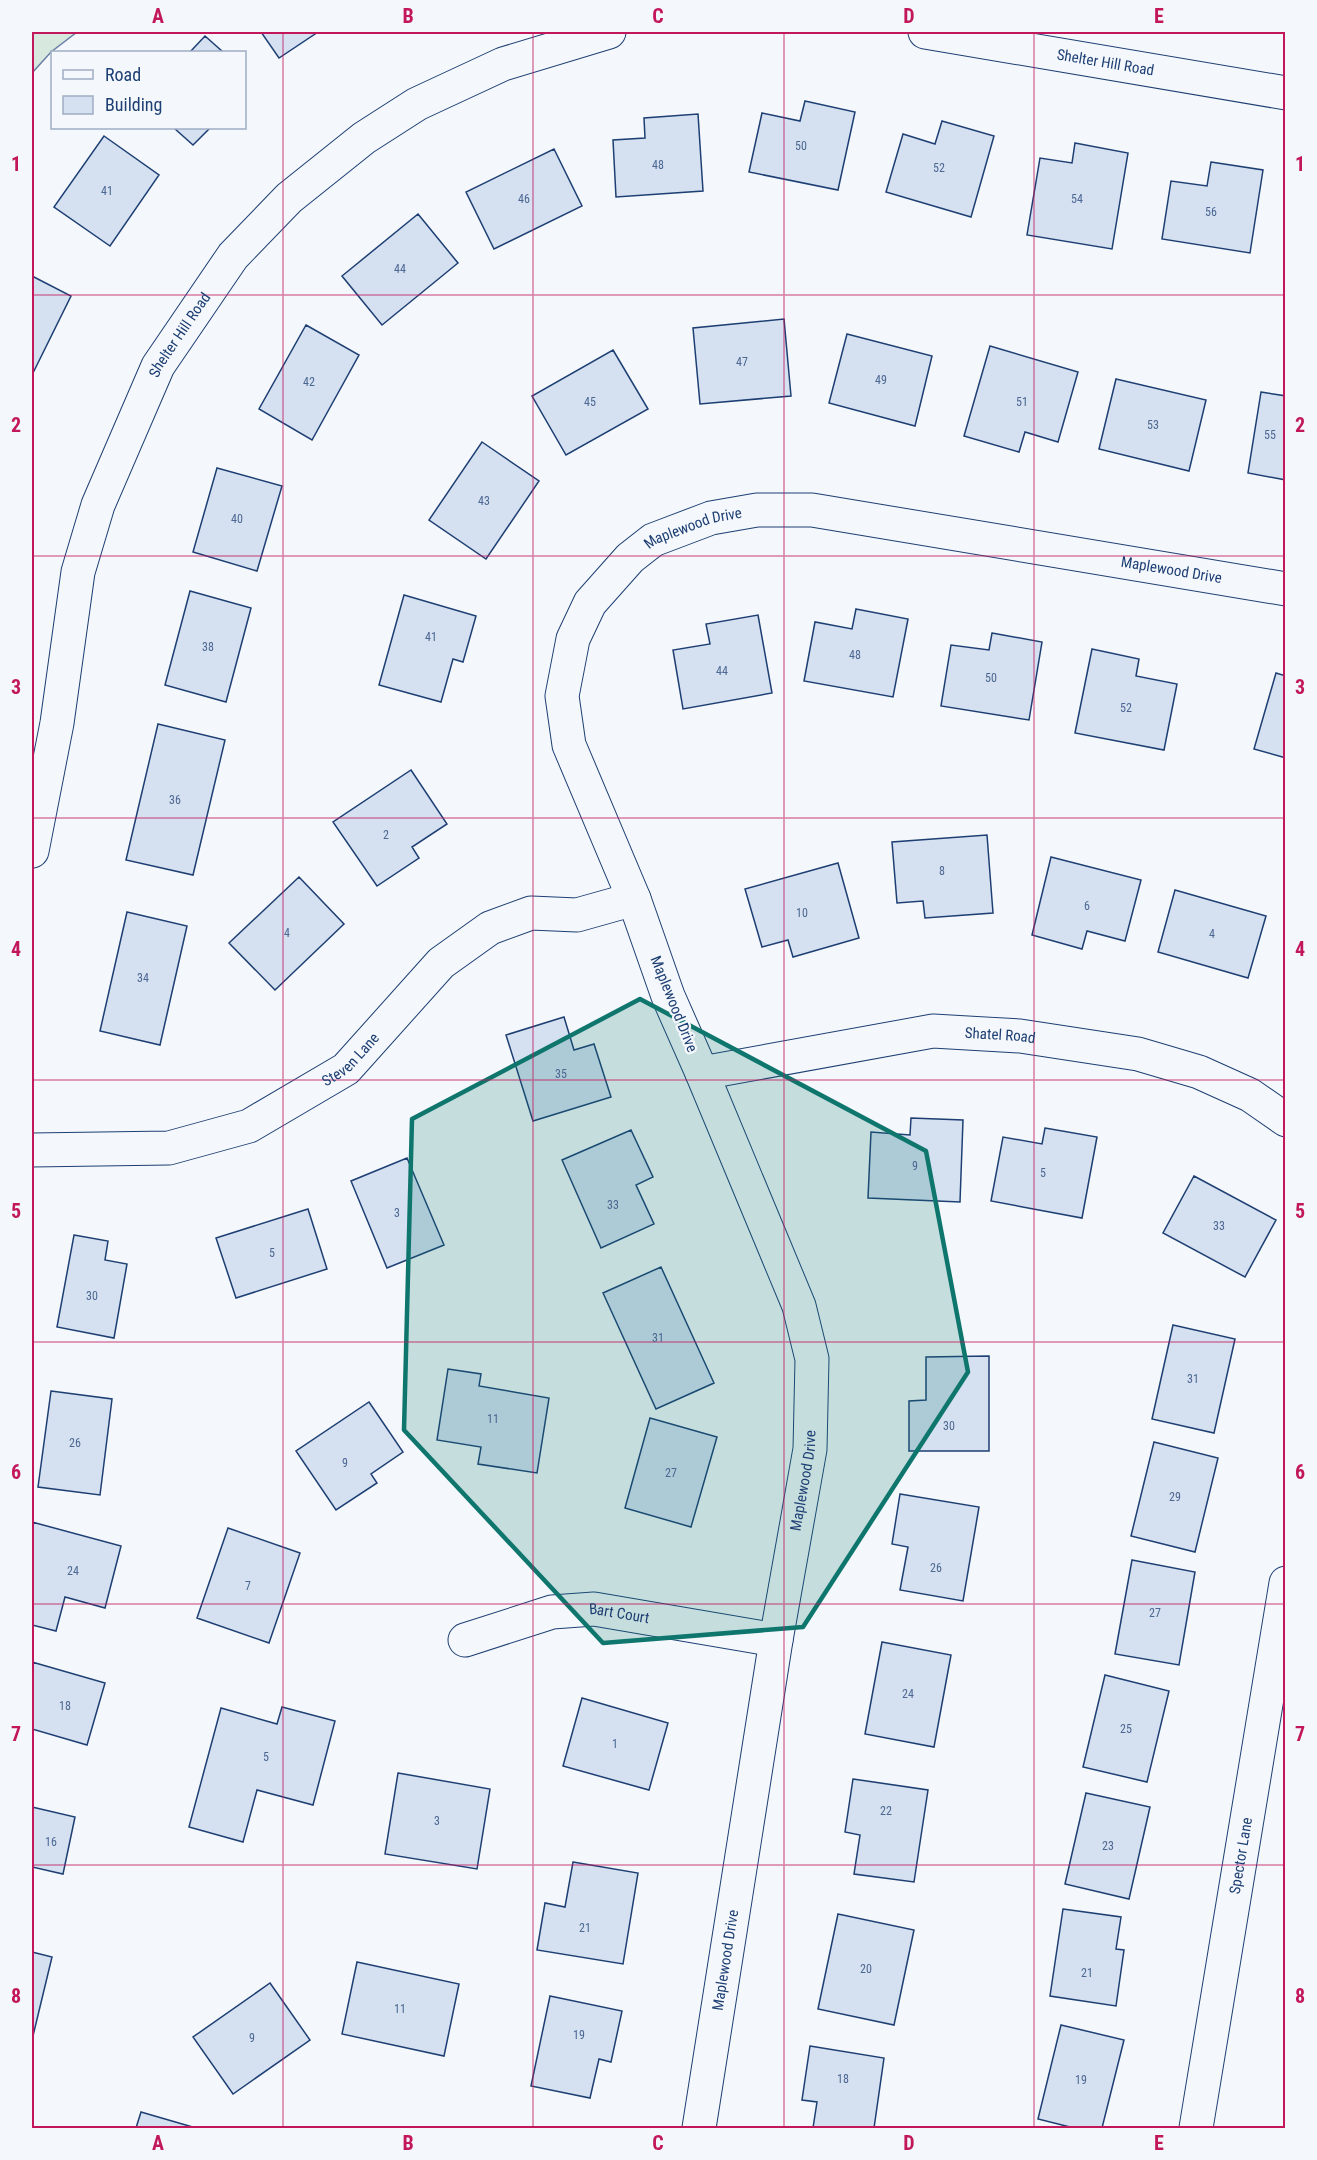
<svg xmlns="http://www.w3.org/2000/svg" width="1317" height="2160" viewBox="0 0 1317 2160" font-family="'Roboto Condensed',sans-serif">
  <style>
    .green { fill: #d7e8df; stroke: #687fa3; stroke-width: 1.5 }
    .building { fill: #d5e0f0; stroke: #1d3f73; stroke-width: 1.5 }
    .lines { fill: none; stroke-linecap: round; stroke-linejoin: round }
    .minor-casing { stroke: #1d3f73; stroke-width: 35 }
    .minor { stroke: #f4f7fb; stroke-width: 33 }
    .marked { fill: #0f766e; fill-opacity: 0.2; stroke: #0f766e; stroke-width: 4.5; stroke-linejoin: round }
    .grid { fill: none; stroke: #c2185b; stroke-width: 1.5; stroke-opacity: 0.55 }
    .labels { text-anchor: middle; stroke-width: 4.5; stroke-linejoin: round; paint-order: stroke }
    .number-label { font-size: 12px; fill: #4b6792 }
    .street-label { font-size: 15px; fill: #1d3f73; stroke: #f4f7fb }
    .neatline { fill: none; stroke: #c2185b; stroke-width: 2 }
    .grid-label { font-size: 20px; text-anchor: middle; font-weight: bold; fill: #c2185b }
  </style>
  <rect width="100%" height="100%" fill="#f4f7fb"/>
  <path class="green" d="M32 32H77L51 52 32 73Z"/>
  <path class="building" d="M261 32H318L279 58Z
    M205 36 223 52H190Z
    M805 101 855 112 838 190 749 172 762 113 800 121Z
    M698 114 703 191 616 197 613 140 645 138 644 118Z
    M942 121 994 136 971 217 886 192 903 134 935 144Z
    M174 128H210L193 145Z
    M104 136 159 175 110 246 54 207Z
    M1075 143 1128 153 1112 249 1027 235 1040 158 1072 163Z
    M554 149 582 206 494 249 466 192Z
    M1211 162 1263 170 1250 253 1162 239 1171 181 1207 186Z
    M418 214 458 263 382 325 342 276Z
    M32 276 71 296 32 375Z
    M784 319 791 396 700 404 693 328Z
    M306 325 359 355 312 440 259 409Z
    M847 334 932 356 915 426 829 403Z
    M990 346 1078 372 1058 442 1025 432 1019 452 964 436Z
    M613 350 648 409 566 455 532 396Z
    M1116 379 1206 400 1189 471 1099 449Z
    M1261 392 1286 396V480L1248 473Z
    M482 442 539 481 486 559 429 520Z
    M217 468 282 486 257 571 193 552Z
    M190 591 251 608 226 702 165 685Z
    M404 595 476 616 463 662 453 659 441 702 379 685Z
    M856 609 908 619 893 697 804 681 815 622 852 629Z
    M758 615 772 693 683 709 673 650 710 644 706 624Z
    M992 633 1042 642 1029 720 941 706 951 645 989 650Z
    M1092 649 1139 659 1136 676 1177 684 1164 750 1075 733Z
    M1276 673 1286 676V758L1254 749Z
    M158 724 225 740 193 875 126 860Z
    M411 770 447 824 412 847 419 858 377 886 333 822Z
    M987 835 993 913 925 918 923 901 897 903 892 842Z
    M1051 857 1141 880 1125 941 1087 931 1082 949 1032 935Z
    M838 863 859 938 793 957 788 940 762 947 745 889Z
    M299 877 344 924 275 990 229 943Z
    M1175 890 1266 916 1248 978 1158 952Z
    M127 912 187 926 160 1045 100 1031Z
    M564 1017 574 1050 594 1044 611 1097 533 1121 506 1035Z
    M911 1118 963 1120 960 1202 868 1198 871 1132 910 1135Z
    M1045 1128 1097 1137 1082 1218 991 1201 1003 1137 1042 1144Z
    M631 1130 653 1177 636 1185 654 1224 601 1248 562 1160Z
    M407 1158 444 1245 387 1268 351 1181Z
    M1194 1176 1276 1220 1245 1277 1163 1233Z
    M308 1209 327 1269 236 1298 216 1238Z
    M74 1235 108 1241 105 1260 127 1264 114 1338 57 1327Z
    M661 1267 714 1383 656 1409 603 1293Z
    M1173 1325 1235 1339 1214 1433 1152 1419Z
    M989 1356V1451H909V1401L926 1400V1357Z
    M448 1369 481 1374 479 1386 549 1398 537 1473 478 1464 481 1447 437 1440Z
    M51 1391 112 1399 100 1495 38 1487Z
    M369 1402 403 1452 371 1474 377 1483 336 1510 296 1451Z
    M650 1418 717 1437 691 1527 625 1508Z
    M1154 1442 1218 1458 1195 1552 1131 1536Z
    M900 1494 979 1507 963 1601 900 1590 908 1547 892 1544Z
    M32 1522 121 1546 105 1608 65 1597 56 1631 32 1625Z
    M228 1528 300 1553 269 1643 197 1618Z
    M1132 1560 1195 1572 1179 1665 1115 1654Z
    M882 1642 951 1655 934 1747 865 1734Z
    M32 1662 105 1683 87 1745 32 1729Z
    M1105 1675 1169 1691 1147 1782 1083 1767Z
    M582 1698 668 1723 649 1790 563 1766Z
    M282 1707 335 1721 313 1805 257 1790 243 1842 189 1827 221 1708 277 1724Z
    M398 1773 490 1789 477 1869 385 1854Z
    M853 1779 928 1790 914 1882 854 1874 860 1835 845 1832Z
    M1086 1793 1150 1807 1129 1899 1065 1884Z
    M32 1807 75 1817 63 1874 32 1867Z
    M573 1862 638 1873 623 1964 537 1950 545 1903 565 1907Z
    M1063 1909 1121 1917 1116 1949 1124 1950 1116 2006 1050 1996Z
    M838 1914 914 1930 894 2025 818 2009Z
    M32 1952 52 1957 32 2040Z
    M357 1962 459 1984 444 2056 342 2034Z
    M270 1983 310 2040 233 2094 193 2037Z
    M550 1996 622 2011 611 2062 599 2059 590 2098 531 2086Z
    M1061 2025 1124 2040 1102 2128H1074L1038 2119Z
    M810 2046 884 2058 874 2128H813L817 2102 802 2100Z
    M141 2112 196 2128H136Z"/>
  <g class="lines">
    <defs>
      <g id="minor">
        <path id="s1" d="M925 32 1286 93"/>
        <path id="s2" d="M32 851 57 723 78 572 98 505 158 366 233 256 289 198 364 138 417 104 503 64 609 32"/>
        <path id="s3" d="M702 1073 933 1031 1020 1036 1138 1054 1199 1072 1250 1095 1286 1120"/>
        <path id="s4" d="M32 1150 169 1148 249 1126 346 1069 441 963 490 928 531 913 577 915 634 899"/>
        <path id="s5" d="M465 1640 552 1612 594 1609 776 1640"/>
        <path id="s6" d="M699 2128 776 1640 810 1449 812 1359 799 1306 702 1073 668 996 634 899 569 745 562 696 573 639 590 603 630 558 653 540 711 518 757 510H812L1286 589"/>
        <path id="s7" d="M1196 2128 1286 1583"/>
      </g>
    </defs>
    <use href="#minor" class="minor-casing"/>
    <use href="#minor" class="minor"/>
  </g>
  <path class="marked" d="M640 999 926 1151 968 1372 803 1627 603 1643 404 1430 412 1119Z"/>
  <path class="grid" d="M283 32V2128M533 32V2128M784 32V2128M1034 32V2128M32 295H1286M32 556H1286M32 818H1286M32 1080H1286M32 1342H1286M32 1604H1286M32 1865H1286"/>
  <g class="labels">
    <g class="number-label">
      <text x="801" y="150">50</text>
      <text x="658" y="169">48</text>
      <text x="939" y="172">52</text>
      <text x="107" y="195">41</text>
      <text x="524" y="203">46</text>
      <text x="1077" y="203">54</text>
      <text x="1211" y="216">56</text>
      <text x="400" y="273">44</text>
      <text x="742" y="366">47</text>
      <text x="881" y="384">49</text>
      <text x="309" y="386">42</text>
      <text x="590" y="406">45</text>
      <text x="1022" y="406">51</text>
      <text x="1153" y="429">53</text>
      <text x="1270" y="439">55</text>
      <text x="484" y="505">43</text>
      <text x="237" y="523">40</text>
      <text x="431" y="641">41</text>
      <text x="208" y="651">38</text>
      <text x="855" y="659">48</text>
      <text x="722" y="675">44</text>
      <text x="991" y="682">50</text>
      <text x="1126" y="712">52</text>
      <text x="175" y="804">36</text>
      <text x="386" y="839">2</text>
      <text x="942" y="875">8</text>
      <text x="1087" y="910">6</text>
      <text x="802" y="917">10</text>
      <text x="287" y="937">4</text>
      <text x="1212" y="938">4</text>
      <text x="143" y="982">34</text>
      <text x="561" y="1078">35</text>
      <text x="915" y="1170">9</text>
      <text x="1043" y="1177">5</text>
      <text x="613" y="1209">33</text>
      <text x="397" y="1217">3</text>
      <text x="1219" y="1230">33</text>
      <text x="272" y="1257">5</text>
      <text x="92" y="1300">30</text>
      <text x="658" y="1342">31</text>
      <text x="1193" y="1383">31</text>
      <text x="493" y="1423">11</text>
      <text x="949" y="1430">30</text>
      <text x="75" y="1447">26</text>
      <text x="345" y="1467">9</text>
      <text x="671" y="1477">27</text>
      <text x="1175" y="1501">29</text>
      <text x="936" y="1572">26</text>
      <text x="73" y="1575">24</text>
      <text x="248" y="1590">7</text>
      <text x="1155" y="1617">27</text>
      <text x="908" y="1698">24</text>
      <text x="65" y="1710">18</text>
      <text x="1126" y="1733">25</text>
      <text x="615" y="1748">1</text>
      <text x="266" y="1761">5</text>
      <text x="886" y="1815">22</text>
      <text x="437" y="1825">3</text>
      <text x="51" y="1846">16</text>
      <text x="1108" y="1850">23</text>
      <text x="585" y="1932">21</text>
      <text x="866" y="1973">20</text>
      <text x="1087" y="1977">21</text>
      <text x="400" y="2013">11</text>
      <text x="579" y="2039">19</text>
      <text x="252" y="2042">9</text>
      <text x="843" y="2083">18</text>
      <text x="1081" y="2084">19</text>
    </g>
    <g class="street-label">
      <text dy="5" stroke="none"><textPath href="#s1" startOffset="183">Shelter Hill Road</textPath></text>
      <text dy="5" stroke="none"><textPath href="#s2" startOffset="542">Shelter Hill Road</textPath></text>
      <text dy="5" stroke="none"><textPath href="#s6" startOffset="1718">Maplewood Drive</textPath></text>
      <text dy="5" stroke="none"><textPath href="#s6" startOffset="2204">Maplewood Drive</textPath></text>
      <text transform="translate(674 1004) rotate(68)" y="5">Maplewood Drive</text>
      <text dy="5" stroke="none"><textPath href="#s3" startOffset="302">Shatel Road</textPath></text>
      <text dy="5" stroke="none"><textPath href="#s4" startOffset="342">Steven Lane</textPath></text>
      <text dy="5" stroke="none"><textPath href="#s6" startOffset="656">Maplewood Drive</textPath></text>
      <text dy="5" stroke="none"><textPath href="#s5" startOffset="159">Bart Court</textPath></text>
      <text dy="5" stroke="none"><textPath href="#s7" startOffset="276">Spector Lane</textPath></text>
      <text dy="5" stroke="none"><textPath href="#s6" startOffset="170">Maplewood Drive</textPath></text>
    </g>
  </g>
  <rect width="1317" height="2160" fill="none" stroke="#f4f7fb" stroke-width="66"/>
  <rect x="51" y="51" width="195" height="78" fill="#f4f7fb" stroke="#9eadc5" stroke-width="1.5"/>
  <rect x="63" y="70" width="30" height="9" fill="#f4f7fb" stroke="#9eadc5" stroke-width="1.5"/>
  <text x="105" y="81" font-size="18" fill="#1d3f73">Road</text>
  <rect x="63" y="96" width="30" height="18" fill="#d5e0f0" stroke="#9eadc5" stroke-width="1.5"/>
  <text x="105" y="111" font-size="18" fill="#1d3f73">Building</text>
  <rect x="33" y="33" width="1251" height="2094" class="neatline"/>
  <g class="grid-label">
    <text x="158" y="23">A</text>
    <text x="408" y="23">B</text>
    <text x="658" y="23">C</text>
    <text x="909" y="23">D</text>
    <text x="1159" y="23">E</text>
    <text x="16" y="171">1</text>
    <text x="1300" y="171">1</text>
    <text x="16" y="432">2</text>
    <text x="1300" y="432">2</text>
    <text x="16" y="694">3</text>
    <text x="1300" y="694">3</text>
    <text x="16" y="956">4</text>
    <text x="1300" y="956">4</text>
    <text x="16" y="1218">5</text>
    <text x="1300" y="1218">5</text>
    <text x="16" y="1479">6</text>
    <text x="1300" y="1479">6</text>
    <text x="16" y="1741">7</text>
    <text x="1300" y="1741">7</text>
    <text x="16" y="2003">8</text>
    <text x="1300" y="2003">8</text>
    <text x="158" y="2150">A</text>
    <text x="408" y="2150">B</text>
    <text x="658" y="2150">C</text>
    <text x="909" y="2150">D</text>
    <text x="1159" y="2150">E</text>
  </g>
</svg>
